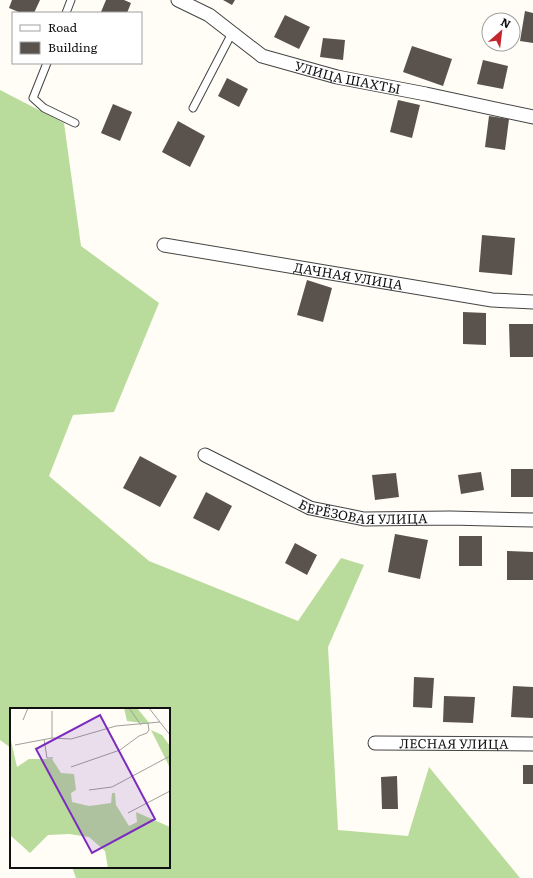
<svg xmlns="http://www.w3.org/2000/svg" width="533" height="878" viewBox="0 0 533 878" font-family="Literata,serif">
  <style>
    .forest { fill: #b9dc9c }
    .building { fill: #5a524d }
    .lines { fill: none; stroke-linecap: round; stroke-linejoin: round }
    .lane-casing { stroke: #444; stroke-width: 9 }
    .street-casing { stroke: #444; stroke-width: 15 }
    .lane { stroke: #fff; stroke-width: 7 }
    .street { stroke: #fff; stroke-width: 13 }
    .labels { text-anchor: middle; stroke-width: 4; stroke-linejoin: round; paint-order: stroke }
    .street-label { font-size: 13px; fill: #111; stroke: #fff }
    .inset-road { fill: none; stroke: #a09f9a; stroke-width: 1 }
    .view { fill: #7b2cbf; fill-opacity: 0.15; stroke: #7b2cbf; stroke-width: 2 }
    .inset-edge { fill: none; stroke: #111; stroke-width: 2 }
  </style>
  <rect width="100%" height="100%" fill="#fffdf5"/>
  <path class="forest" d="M0 90 64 123 81 246 159 303 114 412 73 415 49 476 149 561 298 621 341 558 364 565 328 647 338 830 408 836 429 767 520 878H76L72 867H169V709H11V748L0 740Z"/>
  <path class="building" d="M12 0H40L34 13H21L9 8Z
    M106 0H124L131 3 127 13H102L101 12Z
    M223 0H235L232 5Z
    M525 11 533 13V43L520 41Z
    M285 15 310 27 299 49 274 37Z
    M323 38 345 40 343 60 320 57Z
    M412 46 452 59 443 86 403 72Z
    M483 60 508 66 503 89 477 84Z
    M227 78 248 89 239 107 218 96Z
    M398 100 420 105 412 138 390 132Z
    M113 104 132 112 120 141 101 133Z
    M489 116 509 119 505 150 485 147Z
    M178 121 205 136 190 167 162 152Z
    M482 235 515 238 512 275 479 272Z
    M307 280 332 288 323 322 297 315Z
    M463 312 486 313V345L463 344Z
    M509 324H533V357H510Z
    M140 456 177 476 160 507 123 488Z
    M511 469H533V497H511Z
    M481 472 484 490 461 494 458 475Z
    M396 473 399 497 375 500 372 475Z
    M206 492 232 506 219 531 193 518Z
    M395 534 428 540 420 579 388 572Z
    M459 536H482V566H459Z
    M295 543 317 555 307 575 285 563Z
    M507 551 533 552V580H507Z
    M414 677 434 678 432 708 413 707Z
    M513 686 533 687V718L511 717Z
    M444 696 475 697 473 723 443 722Z
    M523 765H533V784H523Z
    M397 776 398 809H382L381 777Z"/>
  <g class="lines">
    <defs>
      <path id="lane" d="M66 13 71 0
        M47 63 33 98 44 108 75 123
        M193 108 232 33"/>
      <g id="street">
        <path id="s1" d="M178 0 209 15 262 56 337 77 426 94 533 117"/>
        <path id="s2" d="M164 245 492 300 533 302"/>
        <path id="s3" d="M205 455 310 508 364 519 450 518 533 520"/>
        <path id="s4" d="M375 743 533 744"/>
      </g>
    </defs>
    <use href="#lane" class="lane-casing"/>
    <use href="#street" class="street-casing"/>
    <use href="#lane" class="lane"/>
    <use href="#street" class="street"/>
  </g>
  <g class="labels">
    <g class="street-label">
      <text dy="5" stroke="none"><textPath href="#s1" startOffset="190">УЛИЦА ШАХТЫ</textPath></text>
      <text dy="5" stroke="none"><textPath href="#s2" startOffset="187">ДАЧНАЯ УЛИЦА</textPath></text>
      <text dy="5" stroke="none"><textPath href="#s3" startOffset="171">БЕРЁЗОВАЯ УЛИЦА</textPath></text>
      <text dy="5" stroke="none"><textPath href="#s4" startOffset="79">ЛЕСНАЯ УЛИЦА</textPath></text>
    </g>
  </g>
  <g transform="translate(10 708)">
    <rect width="160" height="160" fill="#fffdf5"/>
    <path d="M114 0H127L140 16 117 13ZM141 22 152 27 160 38V60ZM0 28 7 59 19 51H42L51 65 64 66 66 82 61 85 62 94 79 98 101 95 102 85H105L106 97 119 118 127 114 126 104 160 119V160H98L95 143 79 129 59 126 38 127 20 145 0 127Z" fill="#b9dc9c"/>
    <path class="inset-road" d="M119 0 131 17M139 0 160 27M13 12 18 0M42 30V3M34 31 37 50H43M5 37 42 30 61 31 106 18 150 14M61 59 110 42 129 28 137 25 139 22 138 16M79 82 102 79 160 48M118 105 160 83"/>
    <path class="view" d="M90 7 145 111 82 145 26 41Z"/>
    <rect width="160" height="160" class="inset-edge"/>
  </g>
  <rect x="12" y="12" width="130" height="52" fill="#ffffff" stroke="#a0a0a0"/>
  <rect x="20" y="25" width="20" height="6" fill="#ffffff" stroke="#a0a0a0"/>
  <text x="48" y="32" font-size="12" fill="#111111">Road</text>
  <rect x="20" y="42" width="20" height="12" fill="#5a524d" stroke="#a0a0a0"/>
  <text x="48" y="52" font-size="12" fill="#111111">Building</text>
  <g transform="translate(501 32) rotate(28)"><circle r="19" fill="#ffffff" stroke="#a0a0a0"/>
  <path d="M0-3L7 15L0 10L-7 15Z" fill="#c4262e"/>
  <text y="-6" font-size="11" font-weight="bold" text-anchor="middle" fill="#111111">N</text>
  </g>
</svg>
